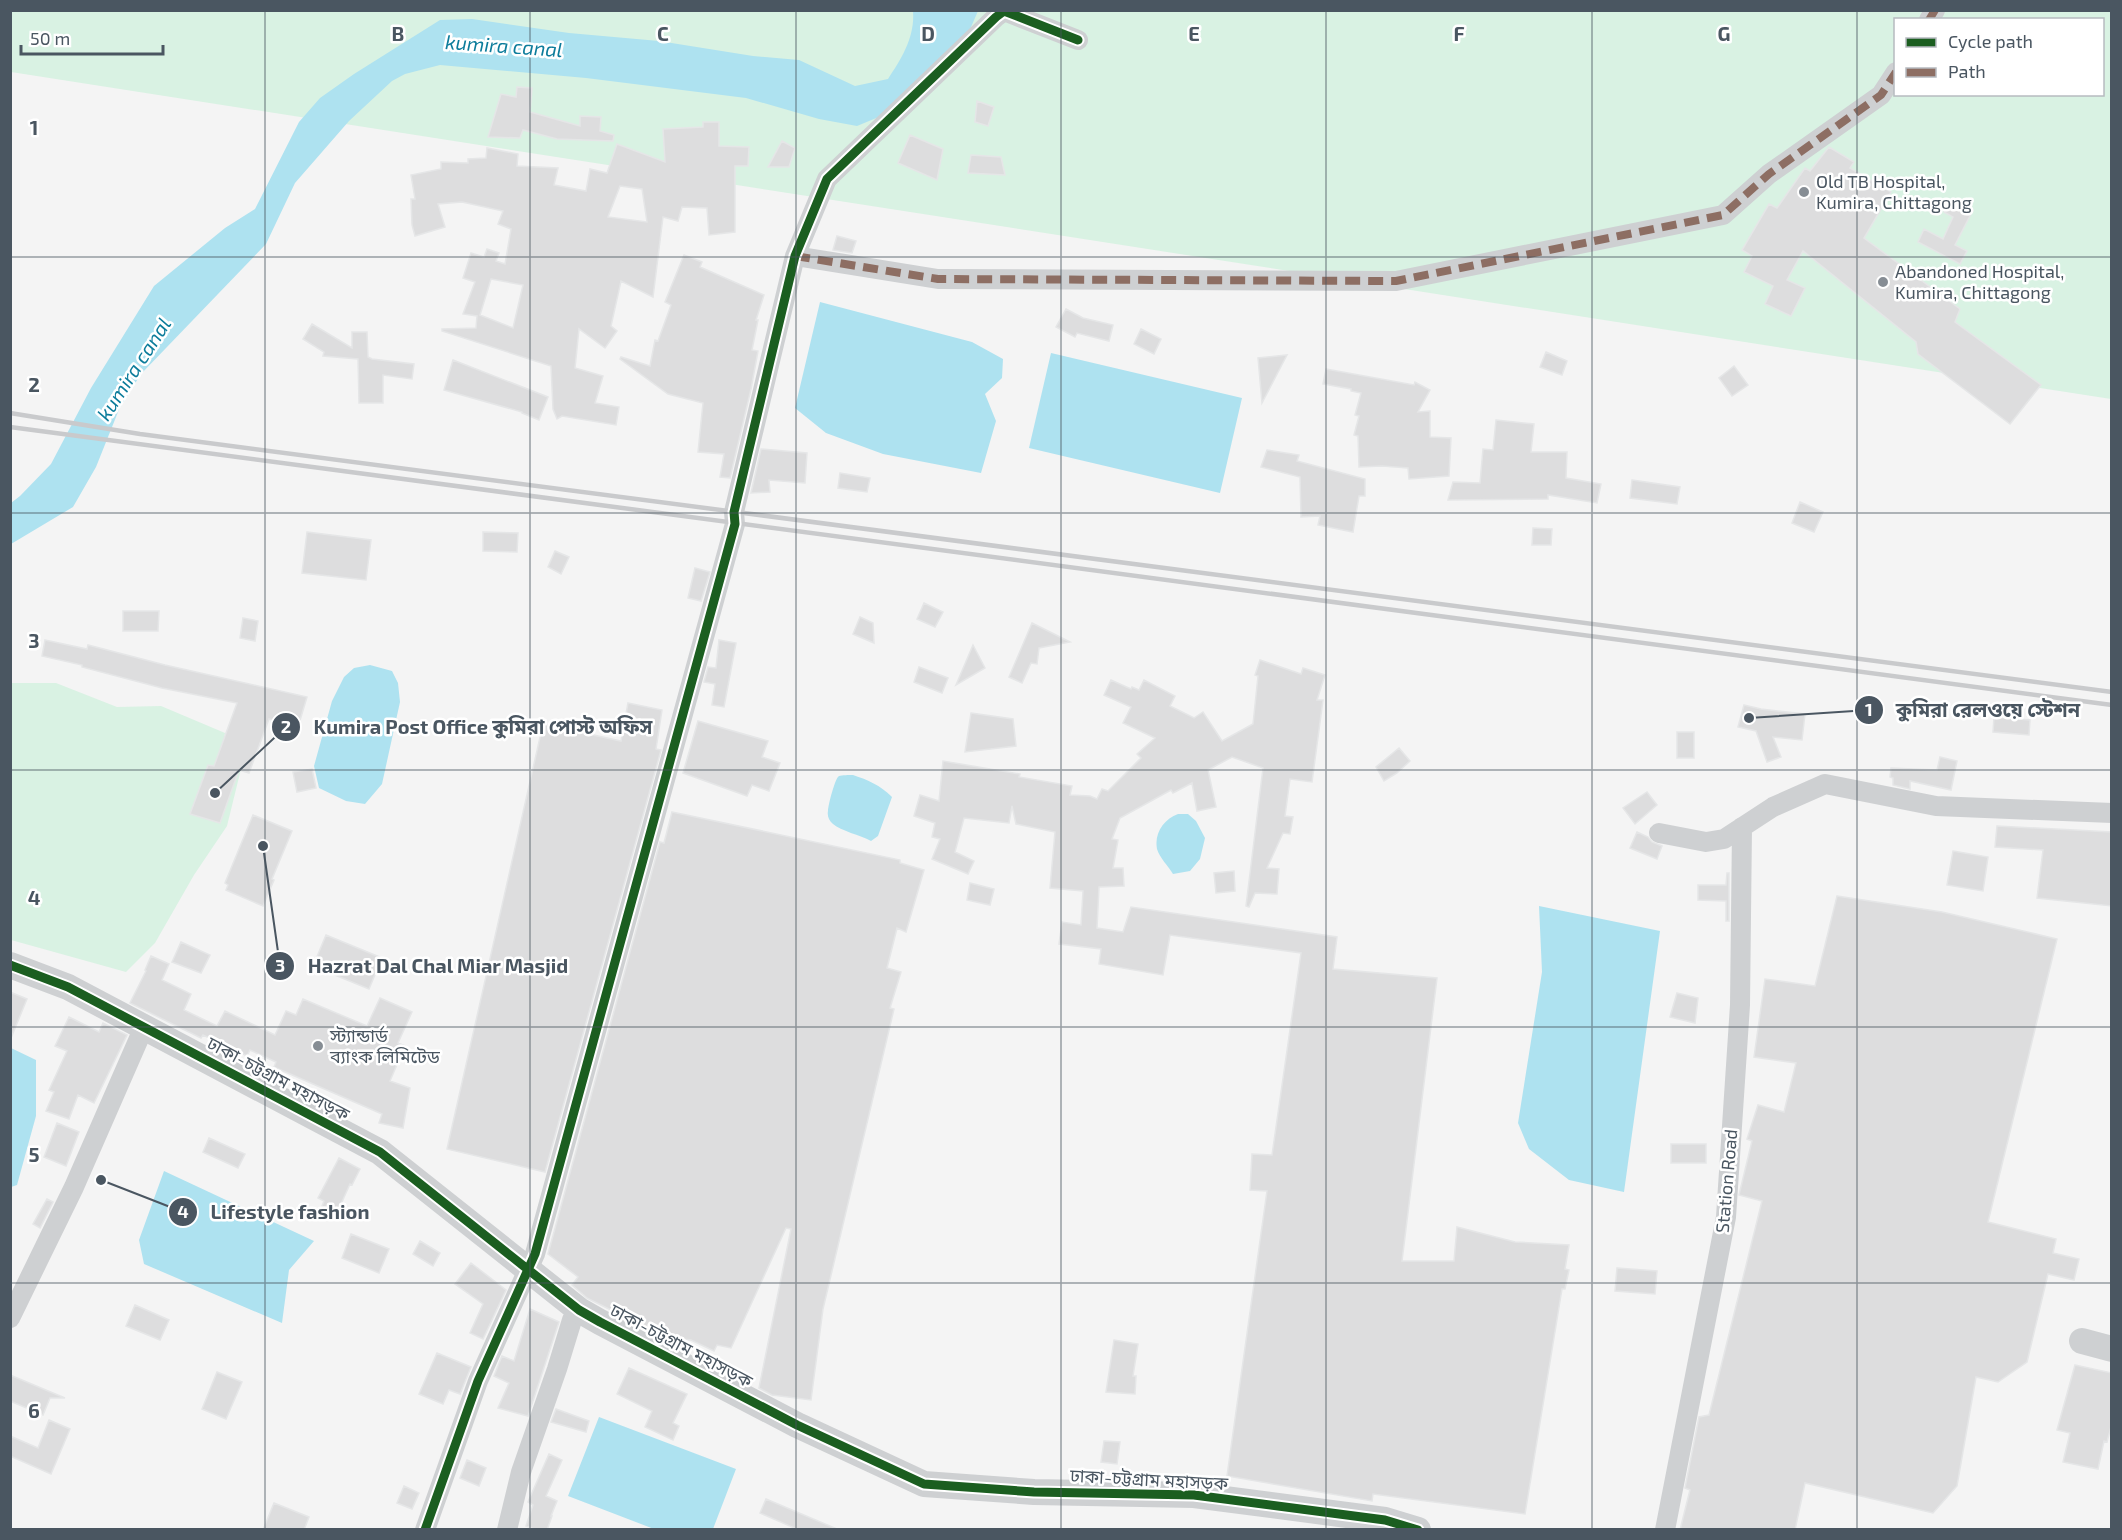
<svg xmlns="http://www.w3.org/2000/svg" width="2122" height="1540" viewBox="0 0 2122 1540" font-family="'Exo 2','Noto Sans Bengali',sans-serif">
  <style>
    .green { fill: #d9f2e3; fill-rule: evenodd }
    .water { fill: #aee2f0 }
    .building { fill: #ddddde; stroke: #e5e6e7; stroke-width: 1.5; fill-rule: evenodd }
    .lines { fill: none; stroke-linecap: round; stroke-linejoin: round }
    .minor { stroke: #ced0d2; stroke-width: 20 }
    .tertiary { stroke: #ced0d2; stroke-width: 26 }
    .rail { stroke: #c9cacc; stroke-width: 4.5 }
    .quiet { stroke: #8d6e63; stroke-width: 8; stroke-dasharray: 15 8; stroke-linecap: butt }
    .cycleway-casing { stroke: #fff; stroke-width: 13 }
    .cycleway { stroke: #1b5e20; stroke-width: 9 }
    .grid { fill: none; stroke: #4a5661; stroke-width: 1.5; stroke-opacity: 0.55 }
    .poi-dot { fill: #868d94; stroke: #fff; stroke-width: 2 }
    .labels { text-anchor: middle; stroke-width: 5; stroke-linejoin: round; paint-order: stroke }
    .poi-label { font-size: 18px; fill: #4a5661; stroke: #fff; text-anchor: start }
    .street-label { font-size: 18px; fill: #4a5661; stroke: #fff }
    .water-label { font-size: 20px; font-style: italic; fill: #0c7c9b; stroke: #fff }
    .grid-label { font-size: 20px; text-anchor: middle; font-weight: bold; fill: #4a5661; stroke: #fff; stroke-width: 5; stroke-linejoin: round; paint-order: stroke }
    .leader { fill: none; stroke: #4a5661; stroke-width: 2 }
    .callout-dot { fill: #4a5661; stroke: #fff; stroke-width: 2 }
    .mark-label { font-size: 18px; text-anchor: middle; font-weight: bold; fill: #fff }
    .callout-label { font-size: 20px; text-anchor: middle; font-weight: bold; fill: #4a5661; stroke: #fff; stroke-width: 5; stroke-linejoin: round; paint-order: stroke }
  </style>
  <rect width="100%" height="100%" fill="#f4f4f4"/>
  <path class="green" d="M10 11H2111V399L11 72ZM1896 20H2102V94H1896Z
    M12 683H56L117 707 161 706 225 733 222 749 241 769 227 826 194 875 155 943 126 972 11 940 10 684Z"/>
  <path class="water" d="M913 11H978L968 34 886 114 857 126 819 119 746 98 586 78 440 65 405 74 392 81 349 121 295 183 266 244 141 374 120 407 96 467 73 507 11 544V503L20 496 51 464 91 388 154 286 225 228 255 209 299 122 320 98 354 74 440 20 472 19 569 33 659 41 753 56 799 60 855 86 888 79C902 58 915 37 913 11Z
    M820 302 972 342 1003 359 1002 378 985 394 996 421 981 473 883 454 826 433 795 408Z
    M1051 353 1242 398 1220 493 1029 448Z
    M370 665 392 671 398 683 400 702 382 784 365 804 346 801 319 788 314 766 332 701 344 677 354 668Z
    M853 775C868 780 880 785 892 797L878 836 871 841C860 835 841 831 833 824 829 821 827 816 828 811 828 806 835 778 839 776 842 775 849 775 853 775Z
    M1178 814H1188L1196 821 1205 838 1200 859 1190 871 1173 874C1169 867 1159 857 1157 849 1154 833 1164 819 1178 814Z
    M1539 906 1660 931 1624 1192 1569 1180 1529 1149 1518 1123 1542 972Z
    M11 1048 36 1060V1116L17 1185 11 1187Z
    M164 1171 314 1241 289 1270 282 1323 144 1264 139 1240Z
    M599 1417 736 1469 713 1529H654L568 1496Z"/>
  <path class="building" d="M517 87 532 88 530 112 580 126V116L601 117 600 131 614 135 613 141 557 139 523 130 520 138 488 137 501 94 516 97Z
    M977 101 994 107 988 126 975 122Z
    M703 122H719V146L749 147 748 166H735V232L709 235 707 208 682 207 678 221 663 217 653 297 621 281 611 326 617 331 605 348 579 329 575 368 603 376 595 403 619 407 616 425 562 416 557 419 553 409 551 366 442 331V329L476 328 477 316 463 314 475 282 463 278 471 253 484 257 487 249 499 253 496 261 505 264 511 229 498 224 503 211 462 202 438 204 445 227 415 236 412 225 411 199H415L411 175 441 169V162L468 163V159L486 158 487 148 518 154 517 166 558 168 554 185 586 191 590 169 607 173 617 144 665 162 663 129 703 127ZM620 186 642 189 647 222 608 217ZM491 279 523 285 513 328 480 315Z
    M910 135 943 149 937 180 898 163Z
    M782 141 795 148 789 167H768Z
    M1829 147 1854 162 1850 168 1891 192 1864 238 1960 309 1955 322 2041 385 2010 424 1918 354 1916 342 1803 251 1787 280 1805 288 1791 316 1765 304 1773 286 1744 272 1752 256 1742 250 1769 204 1777 208 1805 168 1810 171Z
    M971 155 1001 157 1005 175 968 173Z
    M1952 199 1973 210 1955 245 1967 251 1960 264 1918 242 1924 229 1943 239 1953 217 1944 212Z
    M837 236 856 241 852 253 833 250Z
    M684 255 702 262 700 267 764 295 756 320H758L752 350 758 351 751 389 730 478 720 477 724 454 698 452 703 403 668 394 620 359 621 357 650 366 655 340 658 341 671 305 665 302Z
    M1066 309 1083 318 1113 325 1109 341 1077 333 1075 337 1056 327Z
    M312 324 352 348V332H367L368 357 372 359 414 364 412 379 383 375V403H359L358 359 323 356 324 352 303 339Z
    M1141 329 1161 339 1154 354 1134 344Z
    M1546 352 1567 361 1562 375 1540 367Z
    M1287 355 1262 403 1258 358Z
    M453 360 548 397 539 420 522 413V412L444 390Z
    M1734 366 1748 385 1732 396 1719 378Z
    M1326 369 1414 385 1415 382 1430 390 1418 412 1430 411V437L1451 438 1449 476 1409 479 1408 468 1382 466 1359 467 1358 436 1354 435 1359 416 1355 415 1361 393 1351 391V389L1323 384Z
    M1496 420 1534 424 1531 452H1567L1566 478 1601 484 1597 503 1548 495V499L1448 500 1453 482 1480 483 1483 449 1493 450Z
    M761 449 807 453 805 483 769 480 770 492 751 493Z
    M1267 450 1299 455 1297 461 1365 479V496H1359L1353 532 1318 525 1320 516 1301 517 1300 477 1261 467Z
    M840 473 870 478 867 492 838 488Z
    M1632 480 1680 487 1677 504 1630 498Z
    M1800 502 1823 512 1814 532 1792 523Z
    M1533 528 1552 529 1551 545H1532Z
    M307 532 371 540 366 580 302 573Z
    M483 532 518 533 517 552 483 551Z
    M555 551 569 557 561 574 548 567Z
    M695 568 710 572 701 601 688 598Z
    M924 603 943 612 935 627 917 619Z
    M123 611H159L158 631H123Z
    M860 617 873 623 874 643 853 634Z
    M243 618 258 621 255 641 240 638Z
    M1032 623 1070 642 1039 648 1037 664 1031 663 1022 683 1009 677Z
    M45 640 87 649 88 645 165 665 307 697 298 727 269 719 249 773 239 770 220 823 190 814 208 765 214 766 237 703 162 688 82 667V665L42 656Z
    M719 640 736 643 724 707 712 705 715 684 704 682 708 667 716 668Z
    M973 645 985 668 956 685Z
    M1260 660 1301 674 1303 668 1325 675 1317 700H1323L1312 782 1290 779 1285 816 1293 817 1290 834 1283 833 1267 868 1279 869 1277 894 1255 893 1249 907 1246 906 1263 768 1232 757 1208 770 1216 807 1197 811 1192 783 1173 793 1171 790 1120 818 1112 839 1118 840 1113 868H1123L1124 886 1099 887 1097 928 1123 932 1131 907 1337 937 1333 969 1437 978 1402 1261H1454L1457 1227 1515 1242 1569 1245 1565 1269 1569 1270 1565 1289H1562L1525 1514 1373 1494 1372 1501 1227 1476 1267 1191 1250 1190 1252 1154 1272 1155 1301 953 1170 935 1163 975 1099 964 1101 949 1059 944 1062 922 1081 925 1083 891 1050 888 1055 832 1016 824 1012 806 1009 823 964 818 955 852 974 861 968 874 932 859 940 839 932 837 935 823 914 816 920 795 939 801 943 761 1020 774 1019 777 1072 786 1070 795 1090 796 1097 799 1102 789 1108 791 1141 758 1137 754 1155 738 1123 723 1131 707 1104 695 1111 680 1131 689 1132 687 1139 690 1144 680 1175 696 1170 706 1194 718 1203 712 1222 741 1253 724 1258 676 1255 675Z
    M919 667 948 678 942 693 914 682Z
    M628 703 662 710 656 749 661 750 545 1172 447 1149 543 724 621 741Z
    M1744 705 1761 709 1805 714 1802 740 1773 737 1781 757 1767 762 1756 731 1738 727Z
    M971 713 1013 719 1016 746 965 752Z
    M1994 717 2030 720 2029 735 1993 732Z
    M698 721 768 741 762 757 780 763 769 791 752 785 747 796 683 773Z
    M1677 732H1694V758H1677Z
    M1399 748 1410 761 1397 773 1384 781 1376 767Z
    M1940 757 1957 761 1951 790 1910 781V789L1893 785V778L1890 777 1891 768 1937 770Z
    M312 769 316 788 297 792 293 772Z
    M1647 792 1657 805 1635 824 1623 808Z
    M672 812 900 860V863L924 870 906 932 897 928 887 968 901 972 890 1008 894 1009 823 1309 811 1400 772 1395 759 1388 791 1229 786 1228 731 1348 717 1345 714 1351 691 1340 665 1337 587 1298 572 1285 578 1277 548 1254 660 842 664 843Z
    M253 815 292 831 272 879 274 880 263 906 226 890 228 885 225 883Z
    M1997 826 2112 832V906L2037 898 2043 850 1995 847Z
    M1637 832 1648 837 1652 842 1662 846 1657 859 1630 848Z
    M1953 851 1988 857 1983 891 1947 885Z
    M1234 871 1235 891 1216 893 1214 873Z
    M1727 873H1729V921H1726V901L1698 900V885H1726Z
    M970 883 994 889 990 905 967 900Z
    M1837 896 1942 912 2057 939 1988 1222 2056 1239 2053 1253 2079 1259 2074 1280 2048 1274 2027 1362 1998 1382 1976 1377 1957 1486 1933 1513 1805 1483 1795 1530H1680L1690 1490 1685 1488 1699 1417 1709 1415 1762 1201 1739 1195 1752 1141 1747 1139 1758 1105 1784 1112 1796 1063 1754 1057 1765 979 1815 986Z
    M326 935 382 958 369 989 313 966Z
    M181 942 210 955 201 973 172 962Z
    M151 956 169 964 162 980 191 994 184 1010 217 1026 225 1011 275 1035 286 1011 296 1015 303 999 367 1026 380 998 412 1012 398 1043 405 1046 390 1081 410 1088 403 1128 379 1123 382 1114 274 1067 276 1062 250 1050 247 1056 203 1035 201 1038 130 1003 146 971 145 970Z
    M10 992 27 999 11 1038H10Z
    M1677 993 1698 998 1695 1023 1670 1017Z
    M69 1017 99 1032 103 1023 127 1035 94 1103 78 1095 69 1119 46 1111 54 1092 49 1090 67 1051 55 1046Z
    M57 1123 79 1132 66 1166 44 1157Z
    M209 1138 245 1154 238 1168 203 1152Z
    M1671 1144H1706V1163H1671Z
    M339 1158 360 1169 352 1185 350 1184 337 1213 322 1206 324 1201 318 1198Z
    M47 1199 53 1202 40 1228 33 1224Z
    M351 1234 389 1249 379 1273 342 1258Z
    M420 1241 440 1253 433 1266 413 1254Z
    M471 1263 506 1290 483 1339 470 1333 483 1304 455 1284Z
    M1617 1268 1657 1271 1655 1294 1615 1291Z
    M135 1305 169 1320 160 1340 126 1326Z
    M530 1309 559 1322 528 1416 498 1408 509 1383 494 1376 502 1356 514 1361Z
    M1114 1340 1138 1344 1133 1376H1136L1135 1394 1106 1392Z
    M437 1353 471 1367 460 1394 449 1390 443 1404 419 1394Z
    M2075 1365 2112 1373V1423L2107 1442 2104 1441 2098 1469 2063 1462 2070 1433 2057 1430Z
    M629 1368 687 1394 673 1423 679 1426 673 1440 645 1427 652 1411 617 1394Z
    M217 1372 242 1382 226 1419 202 1409Z
    M10 1375 65 1398H50L43 1415 10 1401Z
    M556 1409 589 1421 586 1432 551 1422Z
    M49 1420 70 1429 51 1474 10 1456V1436L38 1448Z
    M1104 1441 1120 1442 1117 1464 1101 1462Z
    M549 1454 562 1460 546 1496 557 1501 551 1516H552L547 1530H537L526 1526 533 1505 528 1502Z
    M467 1460 486 1468 479 1486 460 1478Z
    M404 1486 419 1493 412 1509 397 1503Z
    M766 1499 837 1529V1530H799L760 1513Z
    M274 1503 309 1517 304 1530H263Z"/>
  <g class="lines">
    <path class="minor" d="M1929 20 1935 10
      M795 256 938 279 1396 281 1723 215 1769 174 1881 95 1896 72
      M1659 833 1706 842 1724 839 1773 807 1825 784 1936 806 2112 813
      M10 1318 74 1187 144 1027
      M425 1530 478 1381 535 1254 735 524 734 512 795 256 827 179 996 17 1004 11 1078 40
      M507 1530 521 1472 557 1369 572 1320 579 1310
      M1665 1530 1726 1217 1740 1005 1742 827"/>
    <path class="tertiary" d="M10 965 68 987 380 1152 579 1310 600 1322 797 1425 924 1484 1034 1492 1194 1495 1385 1520 1418 1530
      M2082 1341 2112 1349"/>
    <path class="rail" d="M10 413 140 434 2112 692
      M10 427 2112 705"/>
    <path class="quiet" d="M1929 20 1935 10
      M795 256 938 279 1396 281 1723 215 1769 174 1881 95 1896 72"/>
    <defs>
      <path id="cycleway" d="M10 965 68 987 380 1152 579 1310 600 1322 797 1425 924 1484 1034 1492 1194 1495 1385 1520 1418 1530
        M425 1530 478 1381 535 1254 735 524 734 512 795 256 827 179 996 17 1004 11 1078 40"/>
    </defs>
    <use href="#cycleway" class="cycleway-casing"/>
    <use href="#cycleway" class="cycleway"/>
  </g>
  <path class="grid" d="M265 10V1530M530 10V1530M796 10V1530M1061 10V1530M1326 10V1530M1592 10V1530M1857 10V1530M10 257H2112M10 513H2112M10 770H2112M10 1027H2112M10 1283H2112"/>
  <g class="poi-dot">
    <circle cx="1804" cy="192" r="6"/>
    <circle cx="1883" cy="282" r="6"/>
    <circle cx="318" cy="1046" r="6"/>
  </g>
  <g class="labels">
    <g class="poi-label">
      <text x="1816" y="188">Old TB Hospital,<tspan x="1816" dy="21">Kumira, Chittagong</tspan></text>
      <text x="1895" y="278">Abandoned Hospital,<tspan x="1895" dy="21">Kumira, Chittagong</tspan></text>
      <text x="330" y="1042">স্ট্যান্ডার্ড<tspan x="330" dy="21">ব্যাংক লিমিটেড</tspan></text>
    </g>
    <g class="street-label">
      <text transform="translate(278 1079) rotate(28)" y="6">ঢাকা-চট্টগ্রাম মহাসড়ক</text>
      <text transform="translate(1727 1181) rotate(-85)" y="6">Station Road</text>
      <text transform="translate(681 1346) rotate(28)" y="6">ঢাকা-চট্টগ্রাম মহাসড়ক</text>
      <text transform="translate(1149 1480) rotate(3)" y="6">ঢাকা-চট্টগ্রাম মহাসড়ক</text>
    </g>
    <g class="water-label">
      <text transform="translate(504 46) rotate(4)" y="7">kumira canal</text>
      <text transform="translate(134 369) rotate(-57)" y="7">kumira canal</text>
    </g>
  </g>
  <g class="grid-label">
    <text x="398" y="41">B</text>
    <text x="663" y="41">C</text>
    <text x="928" y="41">D</text>
    <text x="1194" y="41">E</text>
    <text x="1459" y="41">F</text>
    <text x="1724" y="41">G</text>
    <text x="34" y="135">1</text>
    <text x="34" y="392">2</text>
    <text x="34" y="648">3</text>
    <text x="34" y="905">4</text>
    <text x="34" y="1162">5</text>
    <text x="34" y="1418">6</text>
  </g>
  <path class="leader" d="M1749 718L1869 710M215 793L286 727M263 846L280 966M101 1180L183 1212"/>
  <g class="callout-dot">
    <circle cx="1749" cy="718" r="6"/>
    <circle cx="215" cy="793" r="6"/>
    <circle cx="263" cy="846" r="6"/>
    <circle cx="101" cy="1180" r="6"/>
    <circle cx="1869" cy="710" r="15"/>
    <circle cx="286" cy="727" r="15"/>
    <circle cx="280" cy="966" r="15"/>
    <circle cx="183" cy="1212" r="15"/>
  </g>
  <g class="mark-label">
    <text x="1869" y="716">1</text>
    <text x="286" y="733">2</text>
    <text x="280" y="972">3</text>
    <text x="183" y="1218">4</text>
  </g>
  <g class="callout-label">
    <text x="1988" y="717">কুমিরা রেলওয়ে স্টেশন</text>
    <text x="483" y="734">Kumira Post Office কুমিরা পোস্ট অফিস</text>
    <text x="438" y="973">Hazrat Dal Chal Miar Masjid</text>
    <text x="290" y="1219">Lifestyle fashion</text>
  </g>
  <rect width="2122" height="1540" fill="none" stroke="#4a5661" stroke-width="24"/>
  <rect x="1894" y="18" width="210" height="78" fill="#ffffff" stroke="#b7bbc0" stroke-width="1.5"/>
  <rect x="1906" y="38" width="30" height="9" fill="#1b5e20" stroke="#b7bbc0" stroke-width="1.5"/>
  <text x="1948" y="48" font-size="18" fill="#4a5661">Cycle path</text>
  <rect x="1906" y="68" width="30" height="9" fill="#8d6e63" stroke="#b7bbc0" stroke-width="1.5"/>
  <text x="1948" y="78" font-size="18" fill="#4a5661">Path</text>
  <path d="M21 45v9h142v-9" fill="none" stroke="#4a5661" stroke-width="3"/>
  <text x="30" y="45" font-size="18" fill="#4a5661" stroke="#ffffff" stroke-width="4.5" paint-order="stroke">50 m</text>
</svg>
